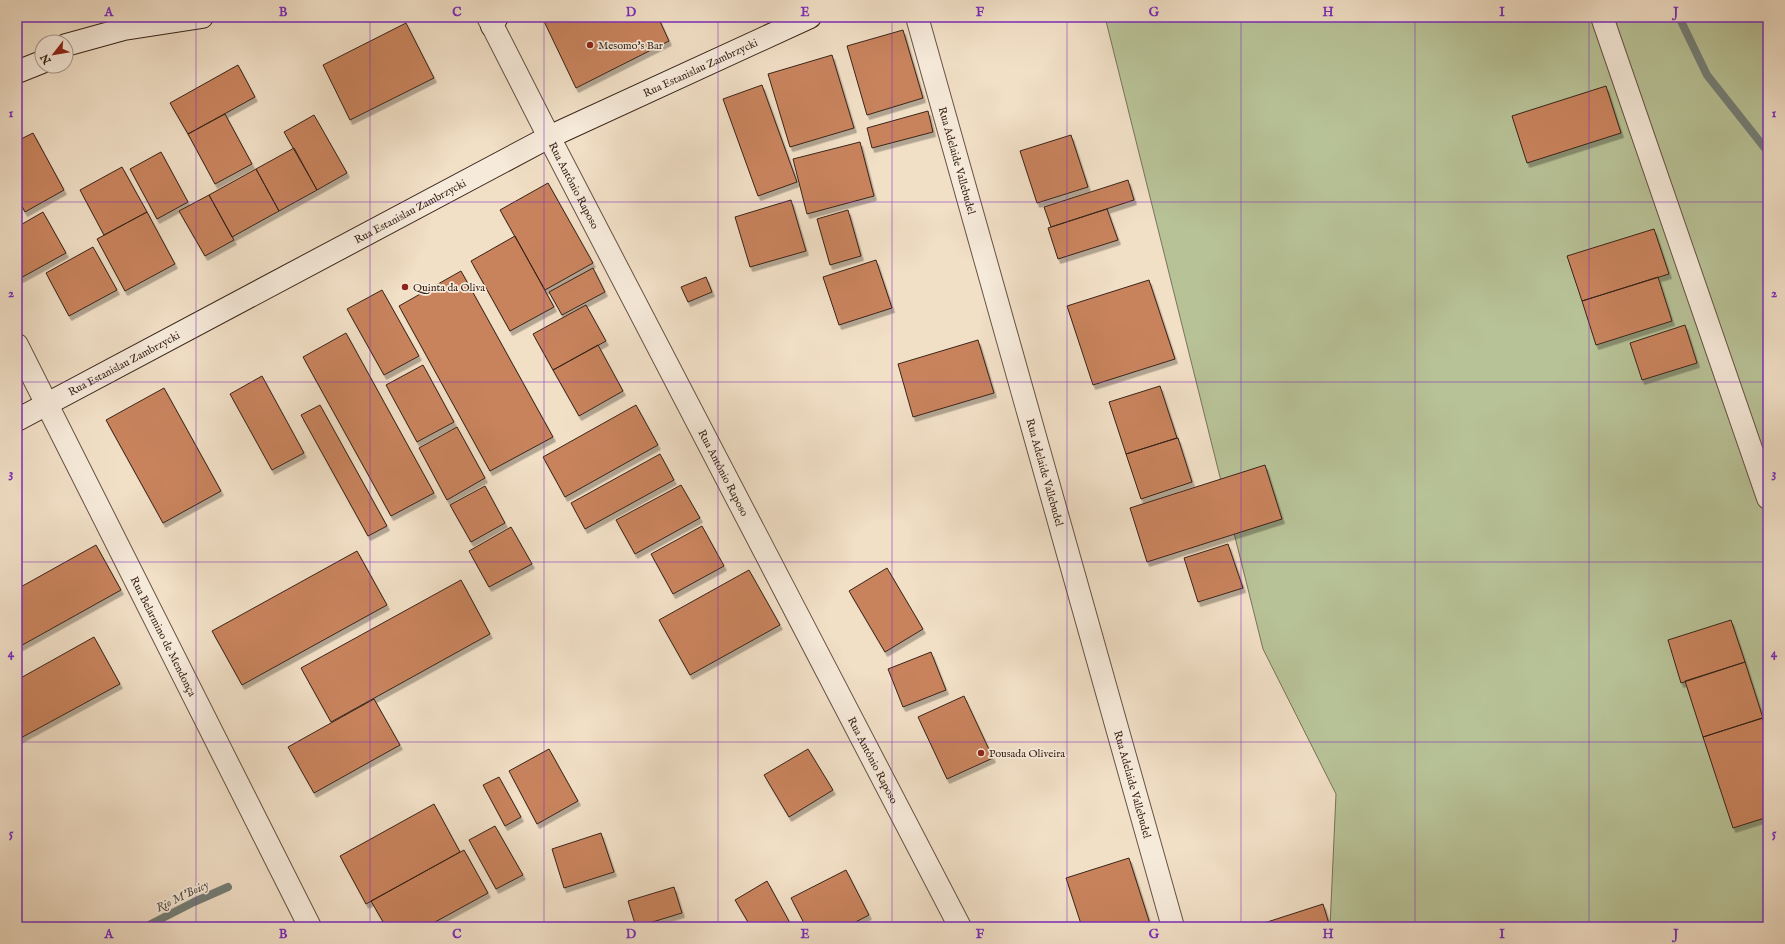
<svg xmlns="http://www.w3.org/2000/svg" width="1785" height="944" viewBox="0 0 1785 944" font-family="'IM FELL English',serif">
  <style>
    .green { fill: #b8c297; stroke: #787358 }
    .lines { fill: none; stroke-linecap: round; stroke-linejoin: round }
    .stream { stroke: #747f78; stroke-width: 8 }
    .building { fill: #c8835d; stroke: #392419; filter: url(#shadow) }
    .street-casing { stroke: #675344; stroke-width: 24 }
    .secondary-casing { stroke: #392419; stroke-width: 24 }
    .street { stroke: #f6eada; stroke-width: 22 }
    .secondary { stroke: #f6eada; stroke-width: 22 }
    .grid { fill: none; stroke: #7b2cbf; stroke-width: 1; stroke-opacity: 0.55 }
    .poi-dot { fill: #8f2418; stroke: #f6eada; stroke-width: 1.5 }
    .labels { text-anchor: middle; stroke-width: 3.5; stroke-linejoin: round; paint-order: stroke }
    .poi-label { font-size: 11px; fill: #392419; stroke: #f6eada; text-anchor: start }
    .street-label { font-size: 11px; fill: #392419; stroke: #f6eada }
    .water-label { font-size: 12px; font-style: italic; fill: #565248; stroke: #f6eada }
    .neatline { fill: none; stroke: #7b2cbf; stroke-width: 1.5 }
    .grid-label { font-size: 13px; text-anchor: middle; font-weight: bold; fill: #7b2cbf }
  </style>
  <defs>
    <filter id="shadow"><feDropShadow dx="2.5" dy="4.5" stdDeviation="0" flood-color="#0004"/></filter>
  </defs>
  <rect width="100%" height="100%" fill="#f1dfc6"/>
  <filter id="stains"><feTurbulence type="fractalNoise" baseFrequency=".005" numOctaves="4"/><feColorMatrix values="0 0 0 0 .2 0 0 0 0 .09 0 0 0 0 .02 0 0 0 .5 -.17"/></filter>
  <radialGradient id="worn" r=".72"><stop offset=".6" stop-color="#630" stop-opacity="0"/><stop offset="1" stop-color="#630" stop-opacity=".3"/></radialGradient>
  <path class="green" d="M1105 17H1768V927H1330L1336 794 1263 649Z"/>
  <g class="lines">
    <path class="stream" d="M1679 17 1707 75 1768 152
      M145 927 194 902 228 887"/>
  </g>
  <path class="building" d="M542 17H658L669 41 576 88Z
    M406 23 434 78 350 120 323 65Z
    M903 30 923 98 867 115 847 46Z
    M832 55 854 128 790 147 768 74Z
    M238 65 255 97 188 134 170 103Z
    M762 85 797 182 758 196 723 99Z
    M1606 86 1621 133 1527 163 1512 116Z
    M928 111 933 132 872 148 867 128Z
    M225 114 252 164 215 184 188 134Z
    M314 115 347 173 317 190 284 132Z
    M33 133 64 190 25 212 17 197V141Z
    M1071 135 1088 187 1037 203 1020 151Z
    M860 142 874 196 807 214 793 159Z
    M294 148 317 190 279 211 256 169Z
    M161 152 188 202 157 219 130 169Z
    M122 167 147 212 104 235 80 190Z
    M256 169 279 211 232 237 209 195Z
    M1128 180 1134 200 1051 227 1044 207Z
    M548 183 593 263 545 290 500 210Z
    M209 195 234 240 205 256 179 211Z
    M791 200 806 251 750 267 735 217Z
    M1107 209 1118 240 1058 259 1048 228Z
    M848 210 861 256 830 265 817 219Z
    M43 212 66 253 17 280V227Z
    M147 212 175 264 125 291 97 239Z
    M1654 229 1669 274 1582 301 1567 256Z
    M515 236 554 307 510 331 471 261Z
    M93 247 117 290 69 316 46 273Z
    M876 260 892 308 839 325 823 277Z
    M593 268 605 292 562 315 549 292Z
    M461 271 553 437 490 471 399 306Z
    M706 277 712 292 688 302 681 287Z
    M1658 277 1672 321 1596 345 1582 301Z
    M1149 280 1175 359 1093 385 1067 306Z
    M382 290 419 356 384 375 347 309Z
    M586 305 606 341 553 370 533 334Z
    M1685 325 1697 363 1642 380 1630 343Z
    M346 333 434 493 391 516 303 357Z
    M978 340 994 393 913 417 898 364Z
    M598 345 623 391 579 416 553 370Z
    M423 365 454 422 417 442 386 385Z
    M262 376 304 453 272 470 230 394Z
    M1160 386 1177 438 1126 454 1109 402Z
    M164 388 221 491 163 523 106 420Z
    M320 405 387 526 368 536 301 415Z
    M636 405 658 445 565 497 543 457Z
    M457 427 485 478 447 500 419 448Z
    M1177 438H1178L1192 482 1141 499 1126 454Z
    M660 454 674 480 585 529 571 503Z
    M1265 465 1282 519 1147 562 1130 508Z
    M681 485 700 518 635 554 616 520Z
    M485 486 505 523 471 542 450 505Z
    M702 526 724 566 673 594 651 554Z
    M511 527 532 564 489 587 469 551Z
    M1228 544 1243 588 1198 602 1184 558Z
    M96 545 121 590 17 648V589Z
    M357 551 387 605 242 685 212 631Z
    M887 568 923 629 885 652 849 591Z
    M749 570 780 625 690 675 659 620Z
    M461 580 490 634 331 722 301 668Z
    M1731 620 1745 662 1681 683 1668 640Z
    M94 637 120 684 17 740V680Z
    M931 652 946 690 903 707 888 669Z
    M1745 662 1763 718 1703 737 1685 681Z
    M964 696 993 758 947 779 918 717Z
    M374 699 400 745 314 793 288 747Z
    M1762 718 1768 736V817L1733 828 1703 737Z
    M549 749 578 801 537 824 509 771Z
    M808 749 833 790 789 817 764 775Z
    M499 777 521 817 505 826 483 785Z
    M434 804 460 852 366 904 340 856Z
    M495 826 523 875 496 889 469 840Z
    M601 833 614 872 564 888 552 849Z
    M464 850 488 893 426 927H386L371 901Z
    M1129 858 1151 927H1082L1066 878Z
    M846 870 869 915 846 927H806L791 898Z
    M767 881 790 923 783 927H751L735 900Z
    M674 887 682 913 636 927 628 901Z
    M1323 904 1330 927H1262L1261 924Z"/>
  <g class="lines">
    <defs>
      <g id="street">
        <path id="s1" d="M488 17 549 137 960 927"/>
        <path id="s2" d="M917 17 1173 927"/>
        <path d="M1602 17 1768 498"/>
        <path id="s3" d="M17 345 310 927"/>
      </g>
      <g id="secondary">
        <path d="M492 26 497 17"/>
        <path d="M66 45 124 29 202 17"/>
        <path d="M17 72 42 62"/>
        <path id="s4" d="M17 420 549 137 810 17"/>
      </g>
    </defs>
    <use href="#street" class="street-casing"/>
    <use href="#secondary" class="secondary-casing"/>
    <use href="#street" class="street"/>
    <use href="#secondary" class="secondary"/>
  </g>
  <path class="grid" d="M196 17V927M370 17V927M544 17V927M718 17V927M892 17V927M1067 17V927M1241 17V927M1415 17V927M1589 17V927M17 202H1768M17 382H1768M17 562H1768M17 742H1768"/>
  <g class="poi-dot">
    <circle cx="590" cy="45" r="4"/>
    <circle cx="405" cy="287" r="4"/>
    <circle cx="981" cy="753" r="4"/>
  </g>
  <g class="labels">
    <g class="poi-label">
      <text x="598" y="49">Mesomo's Bar</text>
      <text x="413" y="291">Quinta da Oliva</text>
      <text x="989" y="757">Pousada Oliveira</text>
    </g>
    <g class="street-label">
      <text dy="4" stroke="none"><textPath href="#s4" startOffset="769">Rua Estanislau Zambrzycki</textPath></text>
      <text dy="4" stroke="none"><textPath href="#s2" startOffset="149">Rua Adelaide Vallebudel</textPath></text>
      <text dy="4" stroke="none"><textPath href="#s1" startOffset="189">Rua Antônio Raposo</textPath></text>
      <text dy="4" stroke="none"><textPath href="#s4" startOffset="445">Rua Estanislau Zambrzycki</textPath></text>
      <text dy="4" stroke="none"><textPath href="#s4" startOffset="121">Rua Estanislau Zambrzycki</textPath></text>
      <text dy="4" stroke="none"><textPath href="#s1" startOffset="513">Rua Antônio Raposo</textPath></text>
      <text dy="4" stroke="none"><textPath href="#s2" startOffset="473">Rua Adelaide Vallebudel</textPath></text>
      <text dy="4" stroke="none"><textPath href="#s3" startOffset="326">Rua Belarmino de Mendonça</textPath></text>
      <text dy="4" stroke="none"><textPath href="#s1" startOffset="837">Rua Antônio Raposo</textPath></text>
      <text dy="4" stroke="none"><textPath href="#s2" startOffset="797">Rua Adelaide Vallebudel</textPath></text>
    </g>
    <g class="water-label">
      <text transform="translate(182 896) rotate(-26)" y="4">Rio M'Boicy</text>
    </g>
  </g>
  <rect width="1785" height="944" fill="none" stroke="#f1dfc6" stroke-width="44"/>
  <g transform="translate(54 54) rotate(239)"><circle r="19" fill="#f6eada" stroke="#aa9b8d"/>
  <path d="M0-3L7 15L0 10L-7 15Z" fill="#8f2418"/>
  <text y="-6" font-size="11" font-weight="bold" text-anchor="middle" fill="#392419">N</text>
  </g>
  <rect x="22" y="22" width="1741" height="900" class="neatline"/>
  <g class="grid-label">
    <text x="109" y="16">A</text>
    <text x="283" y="16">B</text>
    <text x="457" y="16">C</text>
    <text x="631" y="16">D</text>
    <text x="805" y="16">E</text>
    <text x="980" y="16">F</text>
    <text x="1154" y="16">G</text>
    <text x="1328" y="16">H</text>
    <text x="1502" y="16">I</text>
    <text x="1676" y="16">J</text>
    <text x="11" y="117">1</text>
    <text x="1774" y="117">1</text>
    <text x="11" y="297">2</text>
    <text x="1774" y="297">2</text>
    <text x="11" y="477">3</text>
    <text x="1774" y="477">3</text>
    <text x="11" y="657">4</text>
    <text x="1774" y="657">4</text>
    <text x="11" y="837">5</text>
    <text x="1774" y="837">5</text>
    <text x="109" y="938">A</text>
    <text x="283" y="938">B</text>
    <text x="457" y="938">C</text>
    <text x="631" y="938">D</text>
    <text x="805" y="938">E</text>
    <text x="980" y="938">F</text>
    <text x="1154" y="938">G</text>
    <text x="1328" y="938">H</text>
    <text x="1502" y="938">I</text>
    <text x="1676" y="938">J</text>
  </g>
  <rect width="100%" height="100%" filter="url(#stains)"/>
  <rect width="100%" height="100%" fill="url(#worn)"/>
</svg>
